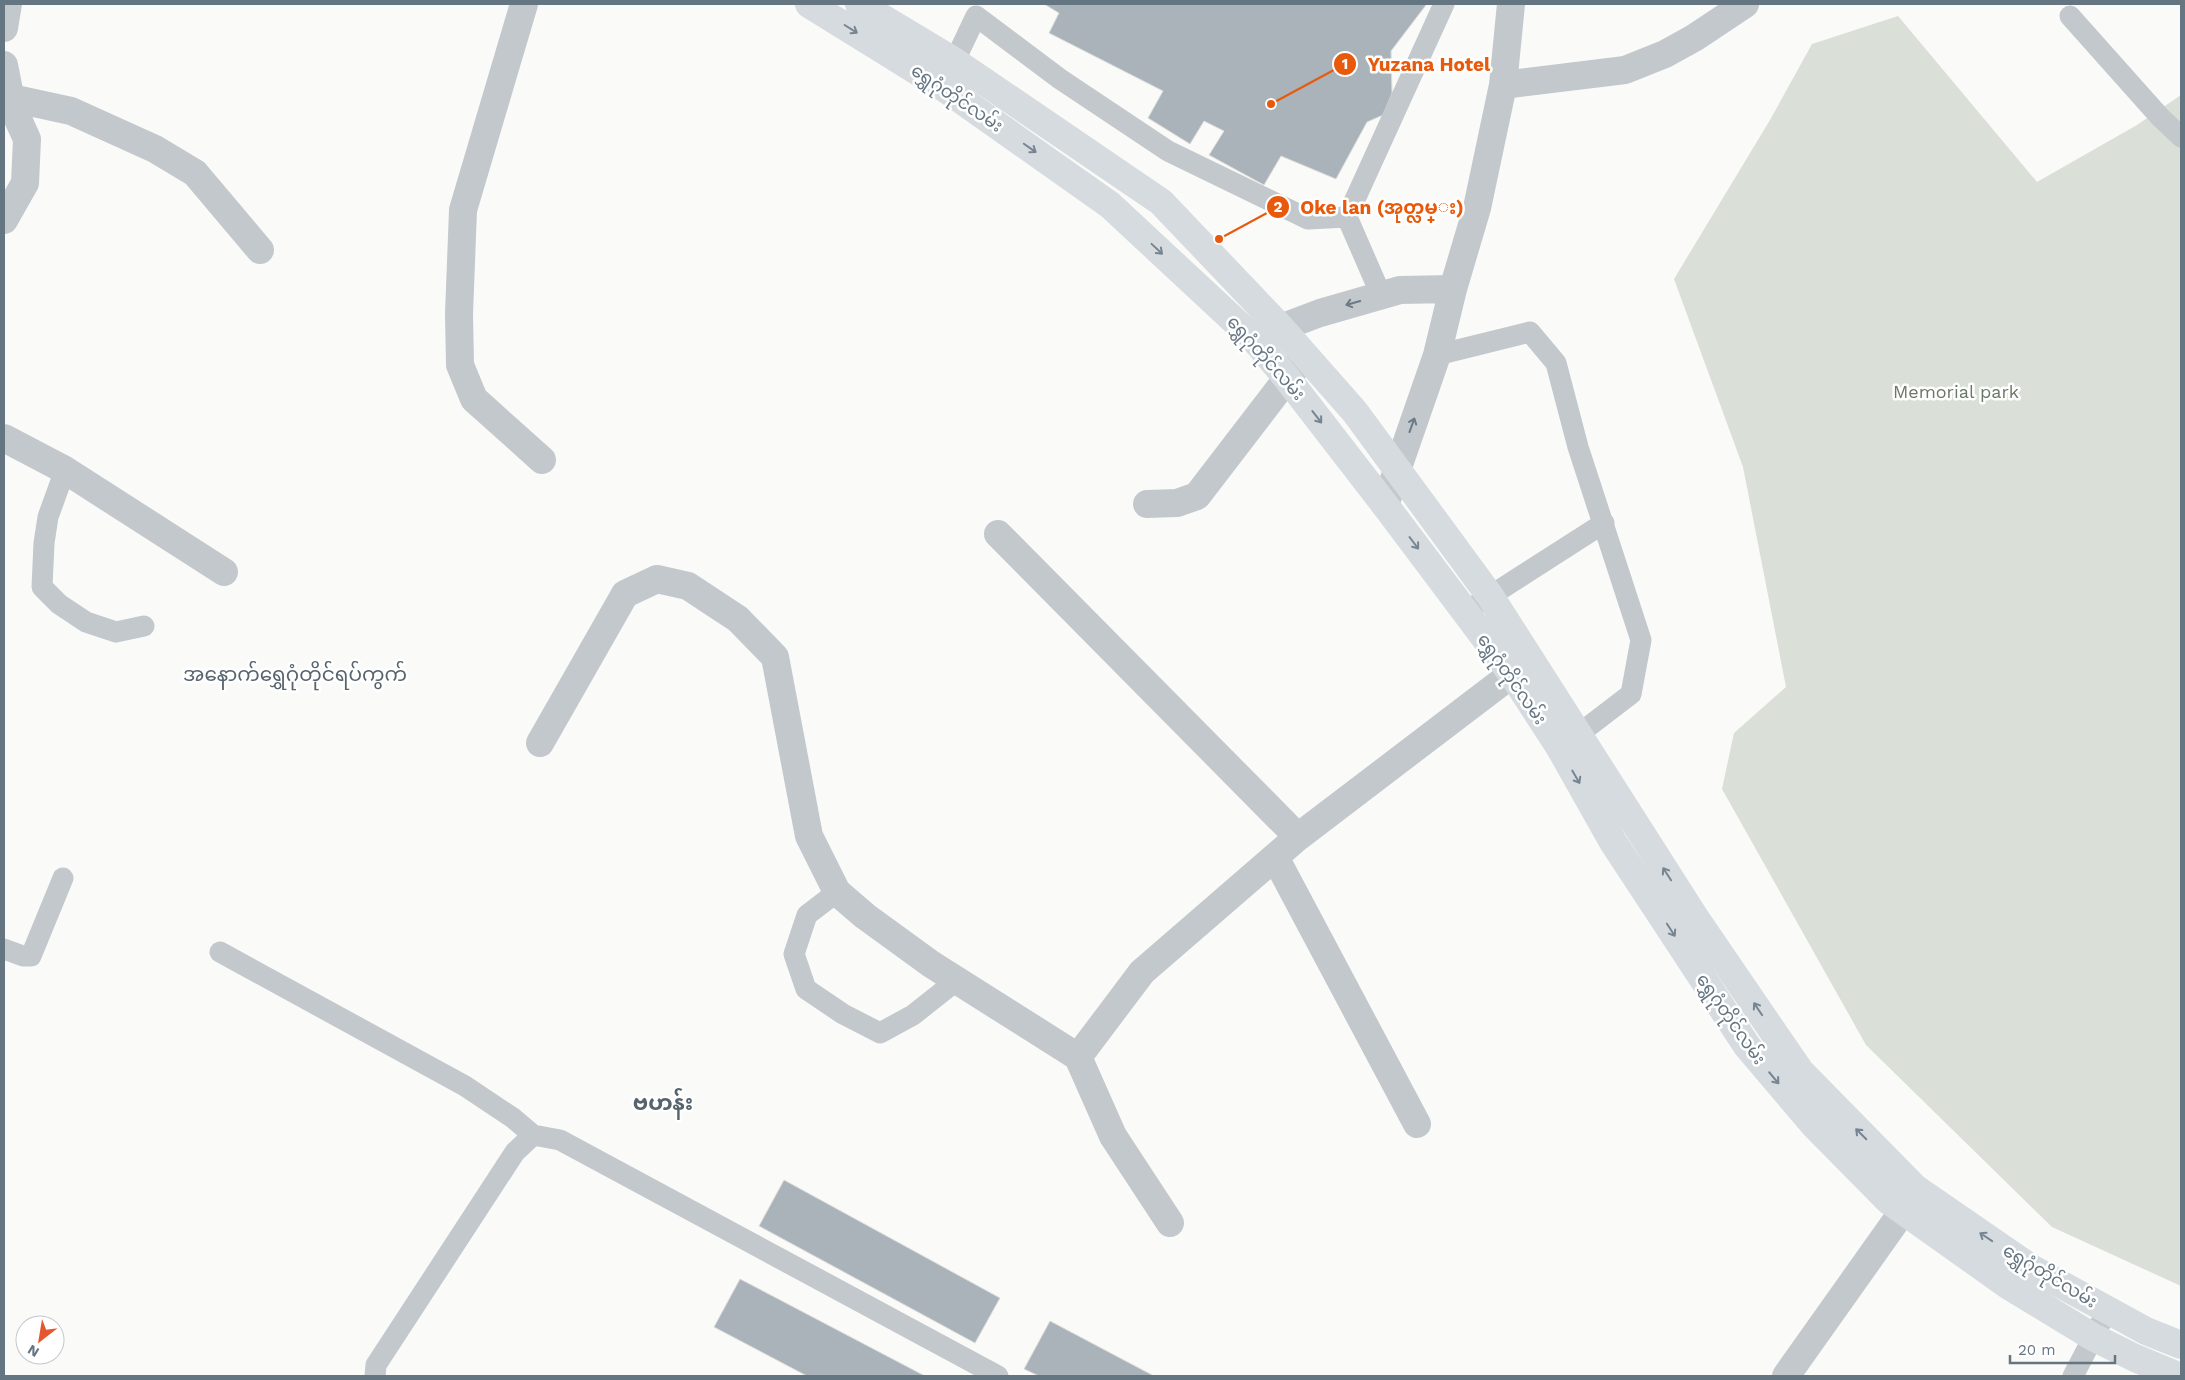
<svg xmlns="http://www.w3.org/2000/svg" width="2185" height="1380" viewBox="0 0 2185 1380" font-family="'Work Sans','Noto Sans Myanmar',sans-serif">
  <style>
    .green { fill: #dadfd7 }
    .building { fill: #aab3b9; stroke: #dcdcda }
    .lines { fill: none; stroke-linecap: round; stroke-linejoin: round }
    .lane { stroke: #c3c8cc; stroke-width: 21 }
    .street { stroke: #c3c8cc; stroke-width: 28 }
    .primary { stroke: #d6dbdf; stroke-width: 28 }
    .oneway { stroke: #768591 }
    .oneway2 { stroke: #6a7a87 }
    .labels { text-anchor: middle; stroke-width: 5; stroke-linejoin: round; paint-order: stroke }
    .street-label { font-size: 18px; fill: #657683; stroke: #fff }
    .park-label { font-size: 18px; fill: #687a64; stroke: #fff }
    .quarter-label { font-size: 20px; fill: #57646e; stroke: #fff }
    .district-label { font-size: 22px; font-weight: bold; fill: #57646e; stroke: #fff }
    .leader { fill: none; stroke: #e8590c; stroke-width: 2 }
    .callout-dot { fill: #e8590c; stroke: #fff; stroke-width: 2 }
    .mark-label { font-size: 15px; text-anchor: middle; font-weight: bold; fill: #fff }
    .callout-label { font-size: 19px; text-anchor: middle; font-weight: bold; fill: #e8590c; stroke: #fff; stroke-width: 5; stroke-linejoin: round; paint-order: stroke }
  </style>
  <rect width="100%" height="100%" fill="#fafaf8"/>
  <path class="green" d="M1898 16 2037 182 2137 125 2181 95V1286L2052 1227 1866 1045 1722 789 1734 733 1786 687 1743 467 1674 279 1770 120 1812 44Z"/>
  <path class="building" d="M1044 4H1424L1426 5 1391 51 1392 93 1383 115 1367 122 1336 179 1281 156 1264 185 1209 155 1224 131 1204 121 1190 144 1148 118 1163 91 1049 33 1059 13Z
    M784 1180 1000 1298 975 1343 759 1226Z
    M740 1279 925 1376H807L714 1327Z
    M1050 1321 1154 1376H1039L1024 1369Z"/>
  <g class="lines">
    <path class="lane" d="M2070 16 2160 117 2181 137
      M948 75 976 16 1060 79 1168 151 1308 219 1347 217 1444 4
      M1347 217 1381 295
      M1437 355 1530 332 1556 363 1578 447 1641 640 1631 694 1567 743
      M65 470 48 517 44 543 42 587 59 604 86 622 116 632 144 626
      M1465 612 1604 523
      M837 892 807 915 794 954 806 989 843 1014 880 1033 913 1015 956 981
      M4 949 23 956H31L63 878
      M220 952 465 1086 513 1118 533 1135 560 1140 998 1376
      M375 1376 376 1365 515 1152 533 1135
      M2073 1376 2108 1309"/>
    <path class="street" d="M524 4 463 210 459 314 460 365 474 399 542 460
      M4 28 8 4
      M4 65 12 106 27 139 25 183 4 220
      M1503 85 1625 70 1665 54 1694 38 1745 4
      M11 98 71 111 155 149 195 173 260 250
      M1259 336 1320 313 1400 290 1453 289
      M4 438 65 470 224 572
      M1147 504 1177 503 1197 496 1302 359
      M1385 505 1437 355 1453 289 1477 208 1503 85 1511 4
      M998 534 1298 837
      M540 743 625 594 657 579 688 586 738 619 775 657 809 836 837 892 865 916 931 964 1078 1057
      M1275 857 1417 1124
      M1170 1223 1113 1136 1078 1057 1142 972 1298 837 1512 674 1534 666
      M1786 1376 1903 1211 1914 1190"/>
    <path class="primary" d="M809 4 943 87 1110 205 1254 339 1286 377 1385 505 1512 674 1560 748 1613 842 1747 1046 1814 1125 1888 1200 2009 1286 2093 1337 2135 1358 2178 1376
      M859 4 954 61 1161 202 1281 328 1355 412 1490 596 1696 919 1800 1071 1915 1188 2031 1268 2146 1331 2181 1345"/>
  </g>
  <defs><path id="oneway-shaft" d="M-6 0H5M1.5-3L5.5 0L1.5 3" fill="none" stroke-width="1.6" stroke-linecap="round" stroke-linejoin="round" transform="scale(1.25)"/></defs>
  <g class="oneway">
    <use href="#oneway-shaft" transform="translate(851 29) rotate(32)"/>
    <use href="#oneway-shaft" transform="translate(1030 148) rotate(35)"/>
    <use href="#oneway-shaft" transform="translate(1157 249) rotate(43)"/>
    <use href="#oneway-shaft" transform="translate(1317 417) rotate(52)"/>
    <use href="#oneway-shaft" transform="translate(1414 543) rotate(53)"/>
    <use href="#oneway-shaft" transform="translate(1576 777) rotate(60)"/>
    <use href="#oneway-shaft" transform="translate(1667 874) rotate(-123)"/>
    <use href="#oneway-shaft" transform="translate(1671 930) rotate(57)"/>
    <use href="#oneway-shaft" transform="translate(1758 1009) rotate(-124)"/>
    <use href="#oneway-shaft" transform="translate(1774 1078) rotate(50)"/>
    <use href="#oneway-shaft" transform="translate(1861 1134) rotate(-135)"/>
    <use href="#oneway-shaft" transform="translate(1986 1237) rotate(-146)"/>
  </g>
  <g class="oneway2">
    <use href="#oneway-shaft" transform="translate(1353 303) rotate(164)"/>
    <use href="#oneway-shaft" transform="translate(1412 425) rotate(-70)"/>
  </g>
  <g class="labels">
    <g class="street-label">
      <text transform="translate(957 98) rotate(34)" y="6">ရွှေဂုံတိုင်လမ်း</text>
      <text transform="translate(1266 358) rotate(48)" y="6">ရွှေဂုံတိုင်လမ်း</text>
      <text transform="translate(1512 679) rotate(55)" y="6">ရွှေဂုံတိုင်လမ်း</text>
      <text transform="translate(1731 1019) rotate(55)" y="6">ရွှေဂုံတိုင်လမ်း</text>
      <text transform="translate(2050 1276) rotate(31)" y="6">ရွှေဂုံတိုင်လမ်း</text>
    </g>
    <g class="park-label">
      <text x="1956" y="398">Memorial park</text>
    </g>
    <g class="quarter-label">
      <text x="295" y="681">အနောက်ရွှေဂုံတိုင်ရပ်ကွက်</text>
    </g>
    <g class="district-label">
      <text x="663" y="1110">ဗဟန်း</text>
    </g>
  </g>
  <path class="leader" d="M1271 104L1345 64M1219 239L1278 207"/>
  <g class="callout-dot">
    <circle cx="1271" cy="104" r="5"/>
    <circle cx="1219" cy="239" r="5"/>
    <circle cx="1345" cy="64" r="12"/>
    <circle cx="1278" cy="207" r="12"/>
  </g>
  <g class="mark-label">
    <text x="1345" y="69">1</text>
    <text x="1278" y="212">2</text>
  </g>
  <g class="callout-label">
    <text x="1429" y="71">Yuzana Hotel</text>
    <text x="1382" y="214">Oke lan (အုတ္လမ္း)</text>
  </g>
  <rect width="2185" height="1380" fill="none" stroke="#657683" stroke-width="10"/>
  <g transform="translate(40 1340) rotate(211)"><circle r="24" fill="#ffffff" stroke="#c1c8cd"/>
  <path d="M0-4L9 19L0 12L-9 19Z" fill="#e4572e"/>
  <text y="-8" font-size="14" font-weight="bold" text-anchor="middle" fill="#657683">N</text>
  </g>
  <path d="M2010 1355v8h105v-8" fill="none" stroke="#657683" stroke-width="2.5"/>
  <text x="2018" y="1355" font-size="15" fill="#657683" stroke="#ffffff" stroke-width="4" paint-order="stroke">20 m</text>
</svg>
